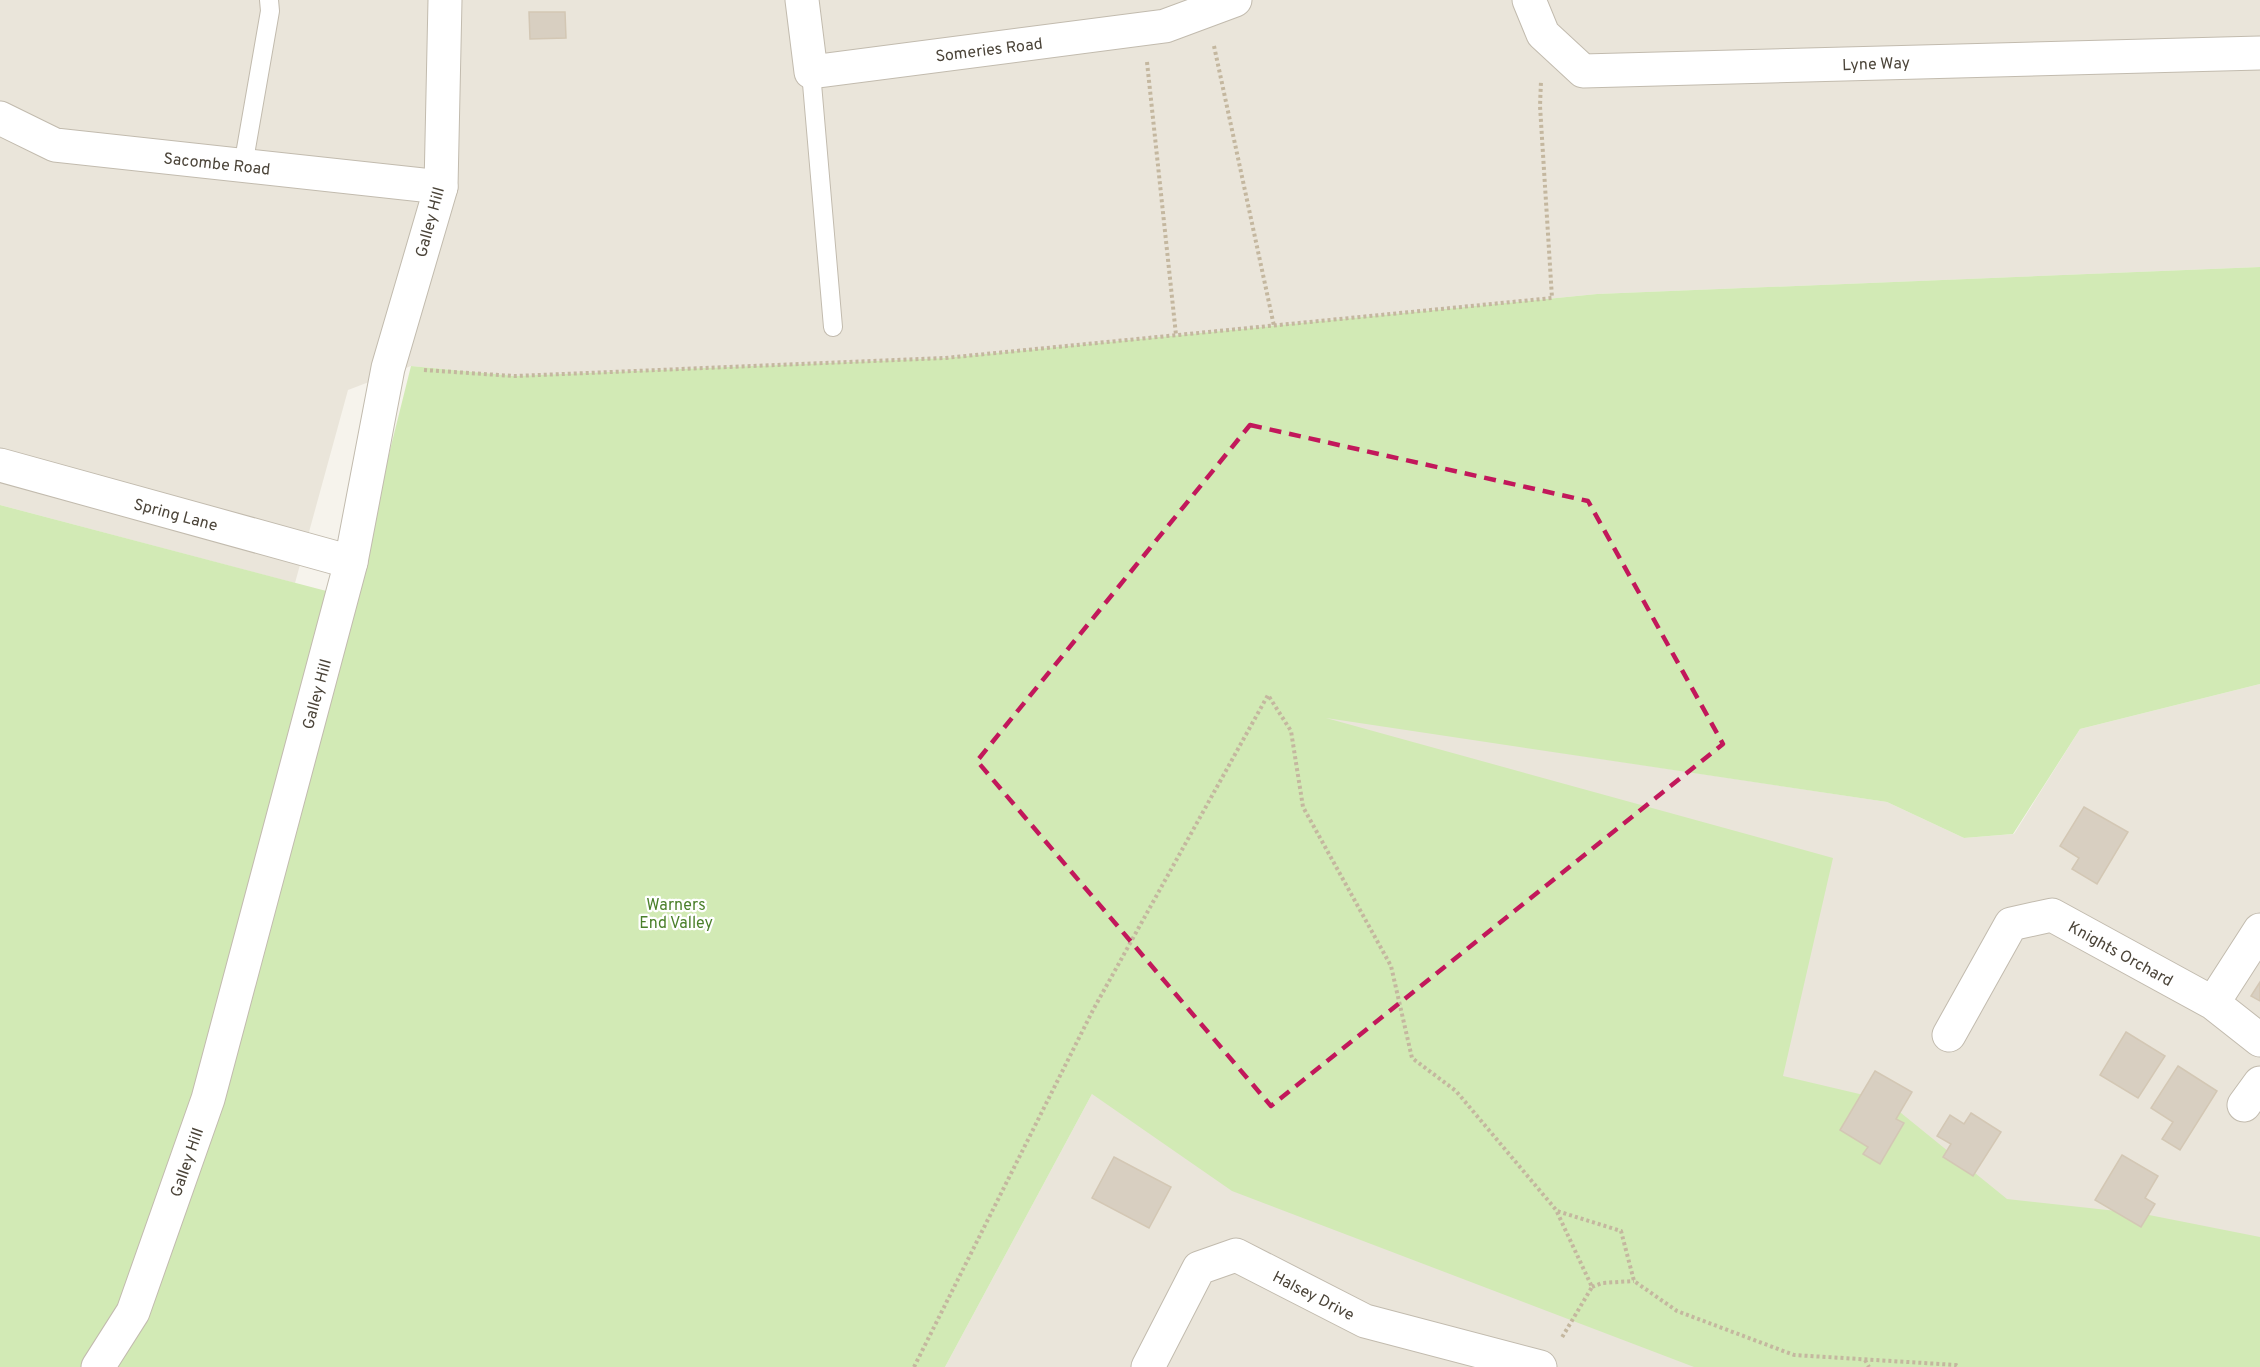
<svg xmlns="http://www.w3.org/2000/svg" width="2260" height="1367" viewBox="0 0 2260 1367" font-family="Overpass,sans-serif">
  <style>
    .residential { fill: #eae5da }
    .green { fill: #d2eab5 }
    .building { fill: #d8cfc1; stroke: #d3c7b4; stroke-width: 1.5 }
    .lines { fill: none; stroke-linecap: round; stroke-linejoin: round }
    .service-casing { stroke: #c2bbae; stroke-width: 20 }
    .minor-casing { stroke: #c2bbae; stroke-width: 35 }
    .tertiary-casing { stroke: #c2bbae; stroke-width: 35 }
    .path { stroke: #c4b79f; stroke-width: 4; stroke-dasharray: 3 3; stroke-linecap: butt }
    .service { stroke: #fff; stroke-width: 18 }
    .minor { stroke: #fff; stroke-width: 33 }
    .tertiary { stroke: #fff; stroke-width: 33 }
    .marked { fill: none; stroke: #c2185b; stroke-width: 4.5; stroke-dasharray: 12 8; stroke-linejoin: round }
    .labels { text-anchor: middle; stroke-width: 4.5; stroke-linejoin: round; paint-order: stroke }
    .street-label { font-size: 16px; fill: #4b4439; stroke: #fff }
    .park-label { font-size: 16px; fill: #4a7f2a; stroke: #fff }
  </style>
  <rect width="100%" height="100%" fill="#f6f3ec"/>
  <path class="residential" d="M0 0H2260V267L1597 294 945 358 514 376 411 366 348 390 295 583 0 505Z
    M2260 684V1367H945L1092 1094 1319 716 1887 802 1964 838 2014 834 2080 729Z"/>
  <path class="green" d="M2260 267V684L2080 729 2013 834 1964 838 1887 802 1326 718 1833 858 1783 1076 1885 1100 2007 1199 2144 1214 2260 1237V1367H1694L1232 1191 1092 1094 945 1367H0V505L353 598 411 366 514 376 945 358 1597 294Z"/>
  <path class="building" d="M529 12H565L566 38 530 39Z
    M2084 807 2128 832 2097 884 2072 869 2079 858 2060 846Z
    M2260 982V1001L2251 996Z
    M2126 1032 2165 1056 2138 1098 2100 1075Z
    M2178 1066 2217 1091 2180 1150 2162 1139 2173 1122 2151 1108Z
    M1875 1071 1912 1092 1896 1119 1904 1123 1880 1164 1863 1154 1868 1147 1840 1130Z
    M1971 1113 2001 1132 1973 1176 1943 1157 1951 1144 1937 1136 1950 1115 1964 1124Z
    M2122 1155 2158 1176 2145 1198 2155 1204 2141 1227 2095 1200Z
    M1114 1157 1171 1187 1149 1228 1092 1198Z"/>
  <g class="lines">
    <defs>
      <path id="service" d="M811 72 833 327
        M243 166 270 11 269 0"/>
      <path id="minor" d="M802 0 811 72 1165 26 1235 0
        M1529 0 1543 34 1583 71 2260 53
        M0 118 55 145 441 187
        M0 465 351 562
        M2213 1003 2260 930
        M1949 1035 2011 924 2052 915 2213 1003 2260 1040
        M2244 1105 2260 1083
        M1148 1367 1199 1268 1236 1255 1365 1321 1540 1367"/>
      <path id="tertiary" d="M98 1367 133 1312 208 1099 351 562 388 368 441 187 445 0"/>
    </defs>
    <use href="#service" class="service-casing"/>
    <use href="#minor" class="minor-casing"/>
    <use href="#tertiary" class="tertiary-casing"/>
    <path class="path" d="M1214 46 1274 326
      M1147 62 1176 335
      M424 370 514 376 945 358 1552 298 1540 106 1541 81
      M1557 1212 1592 1287 1561 1339
      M1592 1287 1602 1283 1634 1281
      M1865 1360 1869 1367
      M914 1367 1093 1010 1268 695 1291 731 1303 807 1391 966 1412 1058 1456 1091 1557 1211 1621 1231 1634 1281 1677 1311 1794 1355 1956 1365 1959 1367"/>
    <use href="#service" class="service"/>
    <use href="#minor" class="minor"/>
    <use href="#tertiary" class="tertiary"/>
  </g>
  <path class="marked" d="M1250 425 1588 501 1723 744 1271 1106 977 761Z"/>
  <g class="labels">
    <g class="street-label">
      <text transform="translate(989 49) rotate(-7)" y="6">Someries Road</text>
      <text transform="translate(1876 63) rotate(-2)" y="6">Lyne Way</text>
      <text transform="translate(217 163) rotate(6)" y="6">Sacombe Road</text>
      <text transform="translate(429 222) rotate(-75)" y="6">Galley Hill</text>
      <text transform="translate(176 514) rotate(15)" y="6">Spring Lane</text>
      <text transform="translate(316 694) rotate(-75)" y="6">Galley Hill</text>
      <text transform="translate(2121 953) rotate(29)" y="6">Knights Orchard</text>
      <text transform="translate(186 1162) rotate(-71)" y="6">Galley Hill</text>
      <text transform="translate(1314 1295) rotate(27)" y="6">Halsey Drive</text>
    </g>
    <g class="park-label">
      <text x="676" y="910">Warners<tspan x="676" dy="18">End Valley</tspan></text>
    </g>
  </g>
</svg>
